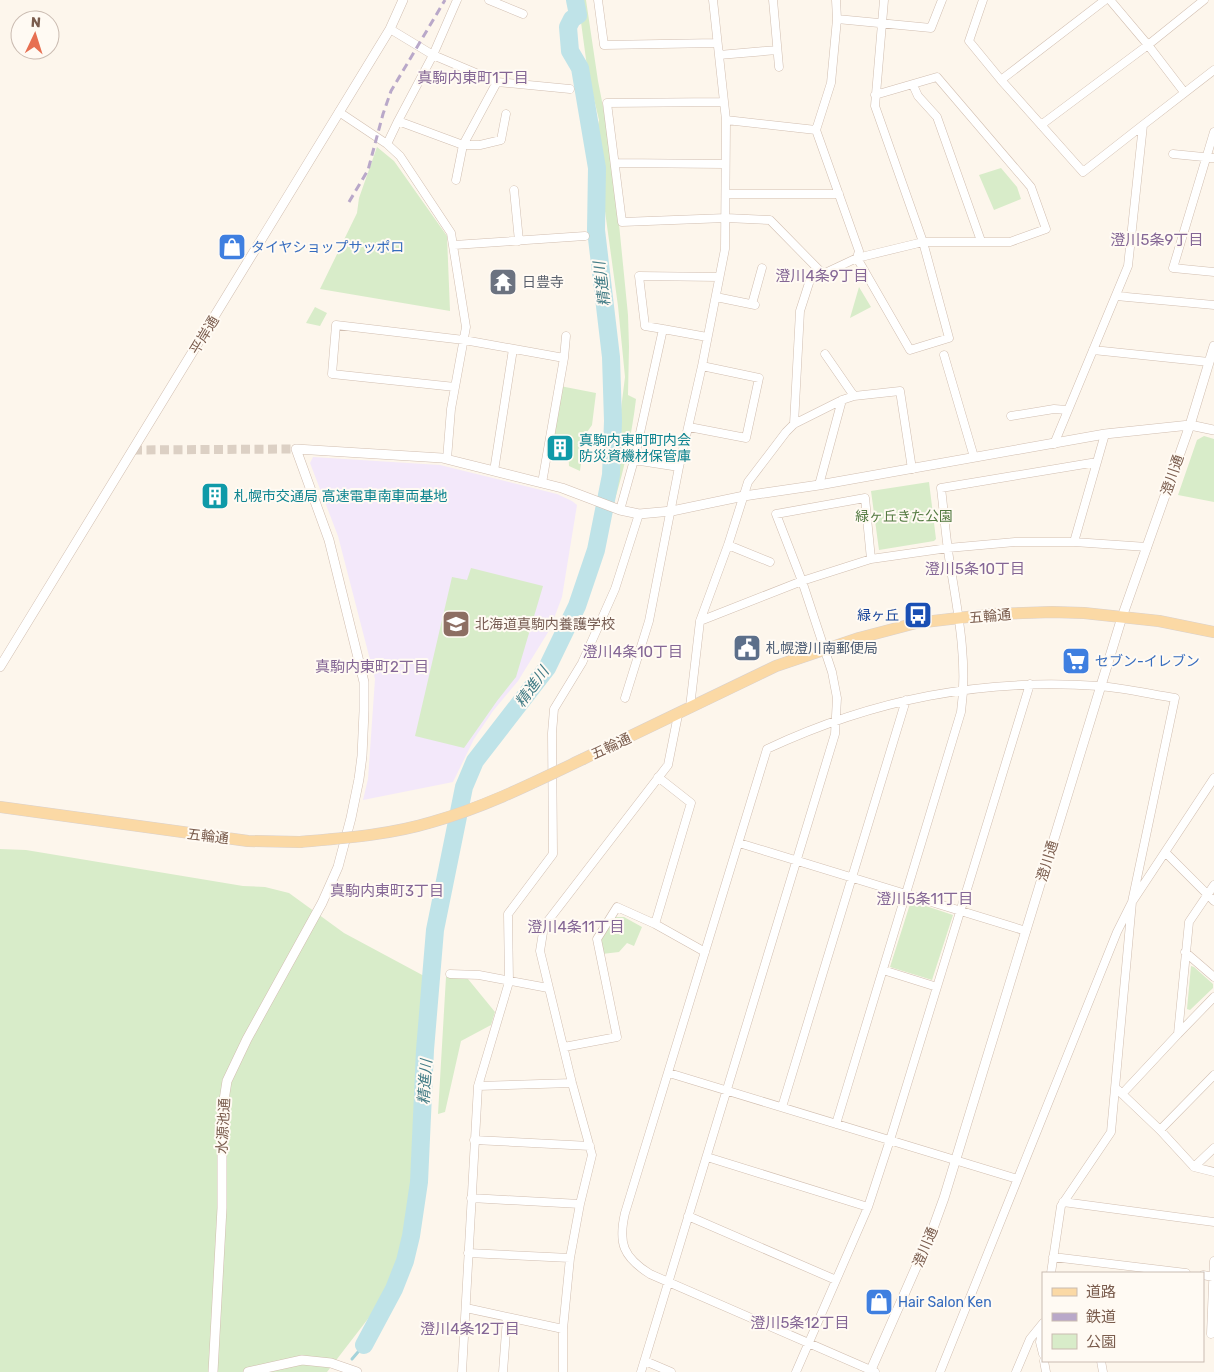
<svg xmlns="http://www.w3.org/2000/svg" width="1214" height="1372" viewBox="0 0 1214 1372" font-family="Rubik,'Noto Sans JP',sans-serif">
  <style>
    .education { fill: #f3e8fa }
    .green { fill: #d8ecc9 }
    .lines { fill: none; stroke-linecap: round; stroke-linejoin: round }
    .stream { stroke: #a5d3da; stroke-width: 3 }
    .river { stroke: #bfe3e8; stroke-width: 18 }
    .tertiary-tunnel { stroke: #dcd0c4; stroke-width: 9; stroke-dasharray: 9 4.5; stroke-linecap: butt }
    .minor-casing { stroke: #d1beb0; stroke-width: 9 }
    .tertiary-casing { stroke: #d1beb0; stroke-width: 10 }
    .primary-casing { stroke: #dad1cd; stroke-width: 12 }
    .minor { stroke: #fff; stroke-width: 8 }
    .tertiary { stroke: #fff; stroke-width: 9 }
    .primary { stroke: #fbd9a5; stroke-width: 11 }
    .rail { stroke: #b9a8c9; stroke-width: 3; stroke-dasharray: 8 5; stroke-linecap: butt }
    .primary-bridge-casing { stroke: #dad1cd; stroke-width: 12; stroke-linecap: butt }
    .primary-bridge { stroke: #fbd9a5; stroke-width: 11 }
    .labels { text-anchor: middle; stroke-width: 4; stroke-linejoin: round; paint-order: stroke }
    .shop-label { font-size: 14px; fill: #366cbe; stroke: #fffaf3; text-anchor: start }
    .worship-label { font-size: 14px; fill: #5b616d; stroke: #fffaf3; text-anchor: start }
    .street-label { font-size: 14px; fill: #7a5c4d; stroke: #fffaf3 }
    .culture-label { font-size: 14px; fill: #0d838f; stroke: #fffaf3; text-anchor: start }
    .park-label { font-size: 14px; fill: #537a41; stroke: #fffaf3 }
    .transit-label { font-size: 14px; fill: #164399; stroke: #fffaf3; text-anchor: end }
    .education-label { font-size: 14px; fill: #785e54; stroke: #fffaf3; text-anchor: start }
    .service-label { font-size: 14px; fill: #4e5e75; stroke: #fffaf3; text-anchor: start }
    .neighbourhood-label { font-size: 15px; fill: #846695; stroke: #fffaf3 }
    .water-label { font-size: 15px; font-style: italic; fill: #437c86; stroke: #fffaf3 }
  </style>
  <rect width="100%" height="100%" fill="#fdf6ec"/>
  <path class="education" d="M313 457 440 465 557 494 572 501 577 505 562 597 550 629 518 681 493 711 474 739 453 782 363 800 368 779 375 679 338 536 310 463Z"/>
  <path class="green" d="M578 0H586L598 81 609 137 619 224 628 315 629 347 628 395 636 399C632 433 625 466 615 499L610 497 625 377 618 306 595 138 599 120 588 74Z
    M377 147 394 161 447 236 450 311 320 289 357 213 359 198Z
    M1001 168 1017 187 1021 199 994 210 979 175Z
    M859 287 871 307 850 318Z
    M315 307 327 313 320 326 306 323Z
    M560 386 596 393 592 425 585 435 580 471 569 466 568 447 549 445Z
    M1204 436 1214 439V502L1178 495 1197 440Z
    M929 482 936 539 934 541 879 550 871 491Z
    M471 568 543 586 516 677 497 701 464 748 415 736 452 577 467 580Z
    M0 849 26 850 243 886 265 887 289 893 344 933 426 977 414 1187 402 1258 384 1298 327 1372H0Z
    M911 901 953 915 932 980 890 967Z
    M613 917H624L642 927 634 946 627 943 619 952 602 954 600 940Z
    M1191 966 1194 967 1213 984V988L1190 1010 1187 1009Z
    M446 977 468 979 495 1012 491 1025 461 1041 445 1112 438 1114Z"/>
  <g class="lines">
    <path class="stream" d="M352 1359 364 1345"/>
    <path class="river" d="M364 1345 394 1289 405 1261 411 1236 419 1182 425 1050 435 930 464 787 475 761 547 668 577 606 596 550 611 475 613 421 611 357 596 230 597 168 580 68 570 51 568 27 572 19 578 15 575 0"/>
    <path class="tertiary-tunnel" d="M133 450 296 449"/>
    <defs>
      <path id="minor" d="M489 0 523 14
        M598 0 604 45 717 43
        M773 0 779 67
        M836 0 837 19 831 83 816 130 859 251 857 258 910 350 949 338 923 242 875 106 884 0
        M983 0 969 41 1001 80 1083 172 1143 125
        M1110 0 1148 45 1184 92
        M837 19 931 28 942 0
        M390 29 433 55 497 82 463 145 456 180
        M719 55 777 50
        M1001 80 1105 0
        M497 82 570 89
        M913 85 918 96 937 117 981 241
        M723 102 607 103 622 222 726 218 770 220 822 273
        M339 112 387 144 400 156 451 233 466 327 451 409 447 459
        M726 120 816 130
        M398 121 433 55 457 0
        M1041 125 1148 45 1204 0
        M1214 132 1173 268 1214 272
        M387 144 398 121 463 145H480L501 140 506 114
        M1173 154 1214 158
        M615 163 725 164
        M514 190 519 241
        M726 194H839
        M454 245 585 236
        M1116 296 1214 305
        M716 297 755 305
        M752 304 762 268
        M663 329 707 337
        M1093 350 1209 362
        M825 354 854 396
        M944 355 974 457
        M564 358 566 336
        M455 387 332 374 336 325 464 340 564 358 542 483
        M1011 416 1054 409 1067 410
        M794 424 800 311 810 280 857 258 923 242H1010L1046 229 1031 187 937 77 875 95
        M689 427 746 438 759 378 702 366
        M1054 444 1128 266 1143 125 1214 70
        M634 460 679 467
        M1097 462 1105 434
        M494 471 513 349
        M819 485 842 400
        M620 510 634 460 663 329 645 326 639 276 719 277
        M728 545 770 562
        M700 621 802 581 871 559 948 548 1015 542H1074L1147 547
        M625 698 649 621 679 467 702 366 725 249 726 120 713 0
        M690 707 700 621 728 545 748 482 786 432 794 424 842 400 854 396 900 391 912 469
        M739 843 1026 931
        M1166 853 1214 901
        M655 924 691 803 658 777
        M1185 952 1214 977
        M883 970 937 987
        M450 974 479 975 548 988
        M1178 1034 1214 997
        M564 1047 617 1037 597 939 617 907 655 924 705 952
        M669 1073 1017 1179
        M478 1086 572 1083
        M1118 1090 1160 1130 1194 1167 1214 1148
        M1122 1094 1178 1034 1189 922 1214 885
        M782 1107 906 700
        M836 1124 961 712C968 663 958 612 950 564 946 539 944 513 941 488L1097 462 1074 542
        M1160 1130 1214 1075
        M474 1140 590 1146
        M707 1157 868 1207
        M1194 1167 1214 1172
        M471 1198 580 1204
        M1063 1202 1214 1222
        M688 1216 836 1280
        M468 1253 570 1258
        M1053 1257 1186 1273
        M1051 1273 1061 1206 1111 1132 1132 902 1214 778
        M1203 1275 1213 1277
        M466 1308 563 1329
        M1043 1327 1040 1342 1043 1354
        M1211 1334 1214 1261
        M645 1361 671 1372
        M1044 1361 1046 1372
        M1101 1361 1103 1372
        M462 1372 478 1086 509 982 508 914 553 854 552 733 554 709 582 663 615 589 639 514
        M503 1372 507 1318
        M563 1372V1329L570 1258 580 1204 592 1155 572 1083 540 951 544 926 668 765 678 715
        M641 1372 835 734 837 698 832 672 802 581 776 514 865 498 871 559
        M796 1372 868 1207 890 1140 1030 684
        M875 1372 650 1274C623 1257 618 1243 625 1213L767 749C874 699 982 678 1099 686 1124 688 1150 694 1175 698L1132 902 1117 932 940 1372
        M1016 1372 1030 1339 1043 1323"/>
      <path id="tertiary" d="M0 667 390 29 403 0
        M213 1372 222 1208V1113L227 1081 247 1039 322 903 338 867 351 818 359 779 362 756 364 711V682L329 540 296 449 442 458 562 488 620 510 639 514 672 511 744 496 819 485 1105 434 1190 425 1214 430
        M248 1372 302 1360 331 1363 357 1372
        M870 1372 932 1231 944 1198 1122 617 1190 425 1214 346"/>
      <path id="primary" d="M583 759 776 666 859 638 916 623 993 614 1052 612 1084 613 1159 621 1214 632
        M0 807 248 841 300 842"/>
    </defs>
    <use href="#minor" class="minor-casing"/>
    <use href="#tertiary" class="tertiary-casing"/>
    <use href="#primary" class="primary-casing"/>
    <use href="#minor" class="minor"/>
    <use href="#tertiary" class="tertiary"/>
    <use href="#primary" class="primary"/>
    <path class="rail" d="M349 202 368 170 383 114 391 91 445 0"/>
    <defs>
      <path id="primary-bridge" d="M300 842C345 838 389 835 432 822 485 807 533 783 583 759"/>
    </defs>
    <use href="#primary-bridge" class="primary-bridge-casing"/>
    <use href="#primary-bridge" class="primary-bridge"/>
  </g>
  <defs>
    <symbol id="shop-square" viewBox="-11 -11 22 22"><rect x="-9" y="-9" width="18" height="18" rx="4" fill="#3f7fe0" stroke="#fffaf3"/><path d="M-5-2.5h2.3a2.7 3.5 0 0 1 5.4 0H5L5.5 6h-11ZM-1.5-2.5h3a1.5 2.3 0 0 0-3 0Z" fill="#fff"/></symbol>
    <symbol id="temple-square" viewBox="-11 -11 22 22"><rect x="-9" y="-9" width="18" height="18" rx="4" fill="#6b7280" stroke="#fffaf3"/><path d="M0-6L5-2H3V0L6.5 2.5H4V6H1.5V3h-3V6H-4V2.5H-6.5L-3 0V-2H-5Z" fill="#fff"/></symbol>
    <symbol id="building-square" viewBox="-11 -11 22 22"><rect x="-9" y="-9" width="18" height="18" rx="4" fill="#0f9aa8" stroke="#fffaf3"/><path d="M-4-6H4V6H1V3H-1V6H-4ZM-2.5-4.3h1.7v1.8h-1.7ZM.8-4.3h1.7v1.8H.8ZM-2.5-1h1.7V.8h-1.7ZM.8-1h1.7V.8H.8Z" fill="#fff"/></symbol>
    <symbol id="bus-square" viewBox="-11 -11 22 22"><rect x="-9" y="-9" width="18" height="18" rx="4" fill="#1a4fb4" stroke="#fffaf3"/><path d="M-5-6H5V4H4V6H2V4H-2V6H-4V4H-5ZM-3.5-4V0h7V-4ZM-3.5 1.2v1.5H-2V1.2ZM2 1.2v1.5H3.5V1.2Z" fill="#fff"/></symbol>
    <symbol id="school-square" viewBox="-11 -11 22 22"><rect x="-9" y="-9" width="18" height="18" rx="4" fill="#8d6e63" stroke="#fffaf3"/><path d="M0-5L7-2L0 1L-7-2ZM-4 1L0 2.5L4 1V4Q0 6-4 4Z" fill="#fff"/></symbol>
    <symbol id="civic-square" viewBox="-11 -11 22 22"><rect x="-9" y="-9" width="18" height="18" rx="4" fill="#5c6f8a" stroke="#fffaf3"/><path d="M-.6-6.5H3V-4.5H.6V-3L4-1V1h2V6H-6V1h2V-1L-.6-3ZM-1.2 2.5V6h2.4V2.5Z" fill="#fff"/></symbol>
    <symbol id="supermarket-square" viewBox="-11 -11 22 22"><rect x="-9" y="-9" width="18" height="18" rx="4" fill="#3f7fe0" stroke="#fffaf3"/><path d="M-6-5.5h2.5l.6 2H6L4.5 2H-2.5L-4.4-4H-6ZM-1.5 3.2a1.3 1.3 0 1 0 .1 0ZM3 3.2a1.3 1.3 0 1 0 .1 0Z" fill="#fff"/></symbol>
  </defs>
  <g fill-rule="evenodd">
    <use href="#shop-square" x="216" y="231" width="32" height="32"/>
    <use href="#temple-square" x="487" y="266" width="32" height="32"/>
    <use href="#building-square" x="544" y="432" width="32" height="32"/>
    <use href="#building-square" x="199" y="480" width="32" height="32"/>
    <use href="#bus-square" x="902" y="599" width="32" height="32"/>
    <use href="#school-square" x="440" y="608" width="32" height="32"/>
    <use href="#civic-square" x="731" y="632" width="32" height="32"/>
    <use href="#supermarket-square" x="1060" y="645" width="32" height="32"/>
    <use href="#shop-square" x="863" y="1286" width="32" height="32"/>
  </g>
  <g class="labels">
    <g class="shop-label">
      <text x="251" y="252">タイヤショップサッポロ</text>
      <text x="1095" y="666">セブン-イレブン</text>
      <text x="898" y="1307">Hair Salon Ken</text>
    </g>
    <g class="worship-label">
      <text x="522" y="287">日豊寺</text>
    </g>
    <g class="street-label">
      <text transform="translate(204 335) rotate(-59)" y="5">平岸通</text>
      <text transform="translate(1172 475) rotate(-71)" y="5">澄川通</text>
      <text transform="translate(990 616) rotate(-5)" y="5">五輪通</text>
      <text transform="translate(611 746) rotate(-25)" y="5">五輪通</text>
      <text transform="translate(208 836) rotate(7)" y="5">五輪通</text>
      <text transform="translate(1047 861) rotate(-73)" y="5">澄川通</text>
      <text transform="translate(223 1126) rotate(-87)" y="5">水源池通</text>
      <text transform="translate(925 1247) rotate(-67)" y="5">澄川通</text>
    </g>
    <g class="culture-label">
      <text x="579" y="445">真駒内東町町内会<tspan x="579" dy="16">防災資機材保管庫</tspan></text>
      <text x="234" y="501">札幌市交通局 高速電車南車両基地</text>
    </g>
    <g class="park-label">
      <text x="904" y="521">緑ヶ丘きた公園</text>
    </g>
    <g class="transit-label">
      <text x="899" y="620">緑ヶ丘</text>
    </g>
    <g class="education-label">
      <text x="475" y="629">北海道真駒内養護学校</text>
    </g>
    <g class="service-label">
      <text x="766" y="653">札幌澄川南郵便局</text>
    </g>
    <g class="neighbourhood-label">
      <text x="473" y="83">真駒内東町1丁目</text>
      <text x="1157" y="245">澄川5条9丁目</text>
      <text x="822" y="281">澄川4条9丁目</text>
      <text x="975" y="574">澄川5条10丁目</text>
      <text x="633" y="657">澄川4条10丁目</text>
      <text x="372" y="672">真駒内東町2丁目</text>
      <text x="387" y="896">真駒内東町3丁目</text>
      <text x="925" y="904">澄川5条11丁目</text>
      <text x="576" y="932">澄川4条11丁目</text>
      <text x="800" y="1328">澄川5条12丁目</text>
      <text x="470" y="1334">澄川4条12丁目</text>
    </g>
    <g class="water-label">
      <text transform="translate(602 284) rotate(-97)" y="5">精進川</text>
      <text transform="translate(532 687) rotate(-54)" y="5">精進川</text>
      <text transform="translate(425 1082) rotate(-86)" y="5">精進川</text>
    </g>
  </g>
  <rect x="1042" y="1272" width="162" height="90" fill="#fffaf3" stroke="#cabbb1"/>
  <rect x="1052" y="1288" width="25" height="8" fill="#fbd9a5" stroke="#cabbb1"/>
  <text x="1086" y="1297" font-size="15" fill="#7a5c4d">道路</text>
  <rect x="1052" y="1313" width="25" height="8" fill="#b9a8c9" stroke="#cabbb1"/>
  <text x="1086" y="1322" font-size="15" fill="#7a5c4d">鉄道</text>
  <rect x="1052" y="1334" width="25" height="15" fill="#d8ecc9" stroke="#cabbb1"/>
  <text x="1086" y="1347" font-size="15" fill="#7a5c4d">公園</text>
  <g transform="translate(35 35) rotate(4)"><circle r="24" fill="#fffaf3" stroke="#cabbb1"/>
  <path d="M0-4L9 19L0 12L-9 19Z" fill="#e76f51"/>
  <text y="-8" font-size="14" font-weight="bold" text-anchor="middle" fill="#7a5c4d">N</text>
  </g>
</svg>
